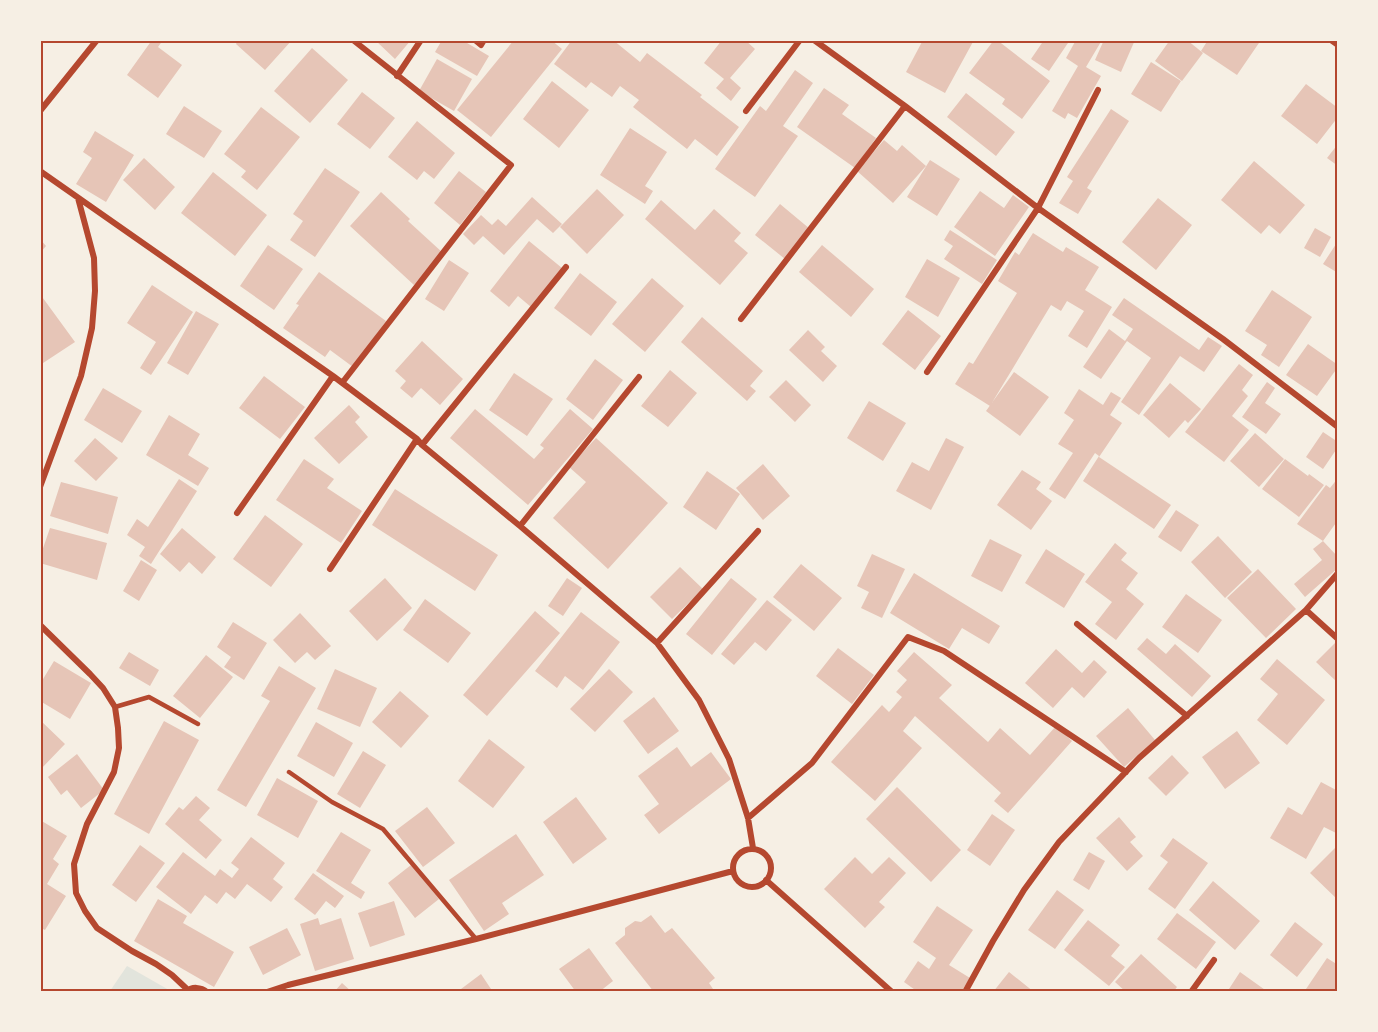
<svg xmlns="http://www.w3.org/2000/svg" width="1378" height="1032" viewBox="0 0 1378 1032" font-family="'DejaVu Sans',sans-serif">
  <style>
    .green { fill: #e2e4dc }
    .building { fill: #e6c5b7 }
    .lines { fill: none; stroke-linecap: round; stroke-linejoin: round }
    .service { stroke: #b5482f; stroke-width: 4.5 }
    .minor { stroke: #b5482f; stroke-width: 6 }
    .neatline { fill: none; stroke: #b5482f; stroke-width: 2 }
  </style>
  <rect width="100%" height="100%" fill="#f6efe4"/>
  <path class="green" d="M127 966 169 990 168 991H110Z"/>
  <path class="building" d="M152 40H163L158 47 182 65 158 98 127 75Z
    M238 40H292L265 70 236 44Z
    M375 40H411L395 59Z
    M442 40H462L489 56 477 76 435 52Z
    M514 40H551L562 49 491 137 457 110Z
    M572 40H613L640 62 647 53 702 95 700 97 739 127 717 156 695 139 687 149 633 107 639 100 620 86 612 97 591 82 586 88 554 64Z
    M722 40H745L755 49 730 78 741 88 731 101 716 88 724 79 704 63Z
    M923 40H974L945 93 906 72Z
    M994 40H997L1050 81 1022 119 1002 104 1005 99 969 73Z
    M1044 40H1070L1049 71 1031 59Z
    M1076 40H1102L1086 67 1101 76 1077 118 1068 113 1065 119 1052 111 1078 66 1066 58Z
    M1104 40H1135L1121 72 1095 60Z
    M1170 40H1187L1203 53 1182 81 1155 61Z
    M1208 40H1261L1237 75 1201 51Z
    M312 48 348 80 310 123 274 91Z
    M437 59 472 79 454 111 419 91Z
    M1151 62 1181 81 1161 112 1131 94Z
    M795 70 813 83 783 126 798 136 755 197 715 169 760 106 766 111Z
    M552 81 589 110 559 148 523 119Z
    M1306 84 1338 108V117L1317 144 1281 116Z
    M824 88 849 105 842 114 876 138 855 168 797 127Z
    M362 92 395 118 370 149 337 124Z
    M966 93 1015 132 996 156 947 117Z
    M184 106 222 131 204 158 166 134Z
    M261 107 300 137 257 190 241 177 246 171 224 154Z
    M1111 109 1129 121 1087 188 1092 191 1078 214 1059 203 1073 181 1067 177Z
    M417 121 455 153 434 179 424 171 417 180 388 157Z
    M630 128 667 152 645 186 653 191 645 204 600 175Z
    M95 131 134 155 106 202 76 184 92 158 83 152Z
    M884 140 897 151 902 145 926 166 893 203 857 171Z
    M1338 144V166L1327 158Z
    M144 158 175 187 155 210 123 180Z
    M930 160 960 179 937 216 907 197Z
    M1254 161 1305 205 1280 234 1269 225 1261 234 1221 200Z
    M325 168 360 192 315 257 290 240 303 221 293 214Z
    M459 171 486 192 460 225 434 203Z
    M213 172 267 215 235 256 181 213Z
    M597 189 624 215 587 254 560 227Z
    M980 191 1004 208 1013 195 1029 207 995 256 954 227Z
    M381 192 410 219 408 221 443 253 414 285 350 226Z
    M532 197 562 224 553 233 537 219 504 255 483 236 474 245 463 234 481 215 492 225 498 219 506 226Z
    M1158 198 1192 225 1156 270 1122 242Z
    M661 200 695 230 714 209 741 233 734 241 748 253 720 285 645 219Z
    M780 204 810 229 785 259 755 235Z
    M1315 228 1331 237 1320 257 1304 248Z
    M950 230 997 260 982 284 944 259 953 246 944 240Z
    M1033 233 1063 252 1066 247 1099 267 1085 290 1112 307 1087 348 1068 336 1084 311 1067 301 1061 311 1051 305 990 406 955 384 969 362 973 364 1017 293 998 281 1015 252 1019 255Z
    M40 239 46 246 40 253Z
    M529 241 562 268 531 307 518 296 509 307 490 291Z
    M1338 241V273L1323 264Z
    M268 245 303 269 274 310 240 286Z
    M822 245 874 289 851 317 799 272Z
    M927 259 960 278 938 317 905 297Z
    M449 260 469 273 444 311 425 299Z
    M319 272 386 321 353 367 330 350 325 357 283 328 299 305 296 304Z
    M580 273 617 302 591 336 554 308Z
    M652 278 684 306 645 352 612 324Z
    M152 285 193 312 151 375 140 368 156 342 127 323Z
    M1272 290 1312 317 1279 367 1261 355 1267 345 1245 331Z
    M40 294 75 342 40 365Z
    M1124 298 1199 350 1208 337 1222 346 1204 372 1180 356 1139 415 1121 402 1151 358 1127 341 1101 379 1083 367 1109 329 1125 341 1133 329 1112 315Z
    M908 310 941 336 915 370 882 344Z
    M196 311 219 324 188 375 167 363Z
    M702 317 763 371 750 386 756 391 747 401 681 342Z
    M808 330 825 347 821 351 837 366 823 382 789 350Z
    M422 341 463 379 440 405 421 388 412 398 400 388 406 381 395 371Z
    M1308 344 1338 365V367L1317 396 1286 375Z
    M595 359 623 380 593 420 566 399Z
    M1239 364 1253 375 1242 390 1248 396 1232 416 1249 430 1224 462 1185 432Z
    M670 370 697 393 668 427 641 406Z
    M1014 372 1049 397 1020 436 986 411Z
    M514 373 553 399 527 436 489 410Z
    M264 376 305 407 280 439 239 408Z
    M786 380 811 405 795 422 769 397Z
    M1267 382 1275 388 1265 403 1281 414 1266 434 1242 417Z
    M1170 383 1201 409 1188 423 1185 420 1169 438 1143 415Z
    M103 388 142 411 122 443 84 420Z
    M1079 389 1103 405 1111 392 1121 398 1110 415 1122 423 1099 457 1171 505 1154 529 1083 481 1099 456 1095 453 1065 499 1049 489 1073 453 1058 444 1074 420 1064 413Z
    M869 401 906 423 883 461 847 438Z
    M349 405 360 417 355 422 368 437 339 464 314 438Z
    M475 409 534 459 544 448 540 445 570 409 593 429 528 505 450 438Z
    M169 415 200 434 188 455 209 468 198 486 146 455Z
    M1323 432 1338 442V447L1323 469 1306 457Z
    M1255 433 1284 459 1259 487 1230 461Z
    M95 438 118 458 96 481 74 461Z
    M596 438 668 503 608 569 553 518 586 482 569 467Z
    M946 438 964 447 931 510 896 491 912 462 929 471Z
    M304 459 334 479 327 488 362 511 341 543 276 500Z
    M1285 459 1308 476 1309 474 1324 485 1299 517 1262 489Z
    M763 464 790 496 763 520 736 488Z
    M1022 470 1041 482 1036 489 1052 501 1031 530 997 505Z
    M707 471 740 494 716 530 683 507Z
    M1338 478V520L1323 541 1297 524 1326 485 1330 488Z
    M179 479 197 491 151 564 139 556 145 547 127 535 137 519 148 527Z
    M61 482 118 497 108 534 50 516Z
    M395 489 498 555 475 591 372 525Z
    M1176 510 1199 525 1181 552 1158 537Z
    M265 515 303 544 271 587 233 559Z
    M50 528 107 543 97 580 40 563V557Z
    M182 528 216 557 202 574 189 562 180 572 160 554Z
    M1218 536 1252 572 1225 598 1191 562Z
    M990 539 1022 555 1002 592 971 576Z
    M1323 541 1338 557V568L1305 597 1294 584 1322 560 1313 549Z
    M1115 543 1127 553 1121 560 1138 573 1126 589 1144 604 1116 640 1095 624 1112 602 1085 582Z
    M1046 549 1085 574 1064 608 1025 583Z
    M872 554 905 569 882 618 861 608 869 592 857 586Z
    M141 560 157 570 139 601 123 591Z
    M801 564 842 598 814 631 773 597Z
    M680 567 703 589 672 619 650 597Z
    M1258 569 1296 609 1266 638 1227 598Z
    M914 573 1000 626 989 644 962 628 949 649 890 613Z
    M385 578 412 608 377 641 349 611Z
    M567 578 582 588 563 616 548 606Z
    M731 578 757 599 712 655 686 634Z
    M1186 594 1222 620 1198 653 1162 627Z
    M425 599 471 633 448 663 403 630Z
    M767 600 792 620 766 651 755 642 734 665 721 654Z
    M535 611 560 633 487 716 463 695Z
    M581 612 620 642 583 690 565 676 557 688 535 671Z
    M300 613 331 646 315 660 307 652 295 663 273 640Z
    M233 622 267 643 244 680 224 667 231 657 217 647Z
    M1147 638 1166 654 1175 644 1211 676 1192 697 1137 649Z
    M1338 640V683L1316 662Z
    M838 648 874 675 852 704 816 676Z
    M1056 649 1082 673 1094 660 1107 672 1084 698 1072 687 1053 708 1025 683Z
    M129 652 159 670 150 686 119 668Z
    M914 652 952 685 939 698 988 742 1000 728 1030 755 1056 726 1072 741 1008 813 994 801 1001 793 915 716 903 731 922 748 875 801 831 762 882 705 889 712 902 697 896 692 907 680 897 671Z
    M206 655 233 677 200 718 173 696Z
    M1277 659 1325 700 1287 745 1257 720 1278 694 1260 679Z
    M54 661 91 683 70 719 40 701V684Z
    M279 666 316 688 246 807 217 790 270 701 261 696Z
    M335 669 377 688 360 727 317 709Z
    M609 669 633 692 595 732 570 709Z
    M400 691 429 716 401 748 372 722Z
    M654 697 679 731 648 754 623 721Z
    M1128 708 1155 740 1124 767 1096 736Z
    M40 720 65 744 40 770Z
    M164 721 199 740 149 834 114 814Z
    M316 722 353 743 334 777 297 756Z
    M1237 731 1260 763 1225 789 1202 757Z
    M489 739 525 767 493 808 458 781Z
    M677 747 691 767 711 752 731 779 659 834 644 815 659 804 638 776Z
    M363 751 386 765 360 808 337 794Z
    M77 754 104 790 81 808 67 790 61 795 48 777Z
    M1172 755 1189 773 1166 796 1148 778Z
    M277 778 318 801 298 838 257 815Z
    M1321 782 1338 791V834L1324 827 1306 859 1270 838 1288 807 1302 815Z
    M897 787 961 850 931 882 866 819Z
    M196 796 210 808 199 820 222 840 206 859 165 824 179 807 183 810Z
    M576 797 607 839 573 864 543 822Z
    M427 807 455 843 423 867 395 831Z
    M992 814 1015 830 990 866 967 850Z
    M1119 817 1136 837 1130 842 1143 856 1127 871 1096 838Z
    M40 820 67 836 53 859 59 864 47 884 66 896 45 930 43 929 40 934Z
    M341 832 371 850 351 883 365 892 361 899 316 871Z
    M516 834 544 875 502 903 509 914 484 931 449 880Z
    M251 837 285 863 273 879 283 887 271 902 247 884 235 899 226 892 217 904 205 895 191 914 156 887 183 852 215 876 220 869 232 878 239 869 231 863Z
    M1173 838 1208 863 1175 909 1148 889 1168 862 1160 856Z
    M140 845 165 863 136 902 112 885Z
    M1338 845V900L1310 873Z
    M1089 852 1105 861 1089 890 1073 880Z
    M855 857 872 874 889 857 906 873 879 902 885 907 865 928 824 889Z
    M411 865 439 899 415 918 388 883Z
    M313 873 344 896 335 908 326 901 315 915 294 899Z
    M1213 881 1260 921 1235 950 1189 910Z
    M1057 890 1084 910 1055 949 1028 930Z
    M158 899 187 916 183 923 234 952 214 987 134 941Z
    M394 901 405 935 370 947 358 913Z
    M937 906 973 930 949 965 970 978 961 992H918L904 982 918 961 929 969 936 958 913 942Z
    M1177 913 1216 942 1196 969 1157 939Z
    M651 915 665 933 672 928 715 978 709 983 713 989 710 992H654L615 943 625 935V928L635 921 641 922Z
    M318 918 320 925 341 918 354 959 315 971 300 924Z
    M1088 920 1120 945 1111 956 1125 967 1109 986 1064 950Z
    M1295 922 1323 944 1297 977 1270 955Z
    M287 928 301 955 263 975 249 947Z
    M589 948 613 981 599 992H576L559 969Z
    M1141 954 1177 987 1173 992H1126L1115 982Z
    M1327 958 1338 965V992H1309L1306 989Z
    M1009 972 1034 992H993Z
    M1240 972 1268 992H1227Z
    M481 974 493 992H457Z
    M342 983 352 992H334Z"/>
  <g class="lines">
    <path class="service" d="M115 707 149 697 198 724
      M289 772 332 802 383 829 476 939"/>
    <path class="minor" d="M475 40 481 45 484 40
      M814 40 905 106 1038 208 1223 339 1338 427
      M1331 40 1338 45
      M397 76 421 40
      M40 111 97 40
      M746 111 800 40
      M40 171 333 376 417 439 422 445 520 526 657 643 699 700 729 759 748 818 753 848
      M741 319 905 106
      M927 372 1038 208 1098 90
      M342 383 511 165 353 40
      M422 445 566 267
      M40 487 81 376 92 328 95 291 94 258 78 198
      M237 513 333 376
      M520 526 639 377
      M330 569 417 439
      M1306 610 1338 639
      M1077 624 1187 716
      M40 625 90 674 103 688 115 707 118 728 119 748 114 772 87 824 74 864 76 893 85 911 97 928 132 951 156 964 172 975 188 990
      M657 643 758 531
      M748 818 812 763 908 637 944 651 1126 772
      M733 868a19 19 0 1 1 38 0a19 19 0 1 1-38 0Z
      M766 880 892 992
      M186 992C192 986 201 987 207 992
      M267 992 288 985 476 939 733 871
      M965 992 993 941 1024 890 1059 842 1139 758 1306 610 1338 573
      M1191 992 1214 960"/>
  </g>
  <rect width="1378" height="1032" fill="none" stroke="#f6efe4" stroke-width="84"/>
  <rect x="42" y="42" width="1294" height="948" class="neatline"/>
</svg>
